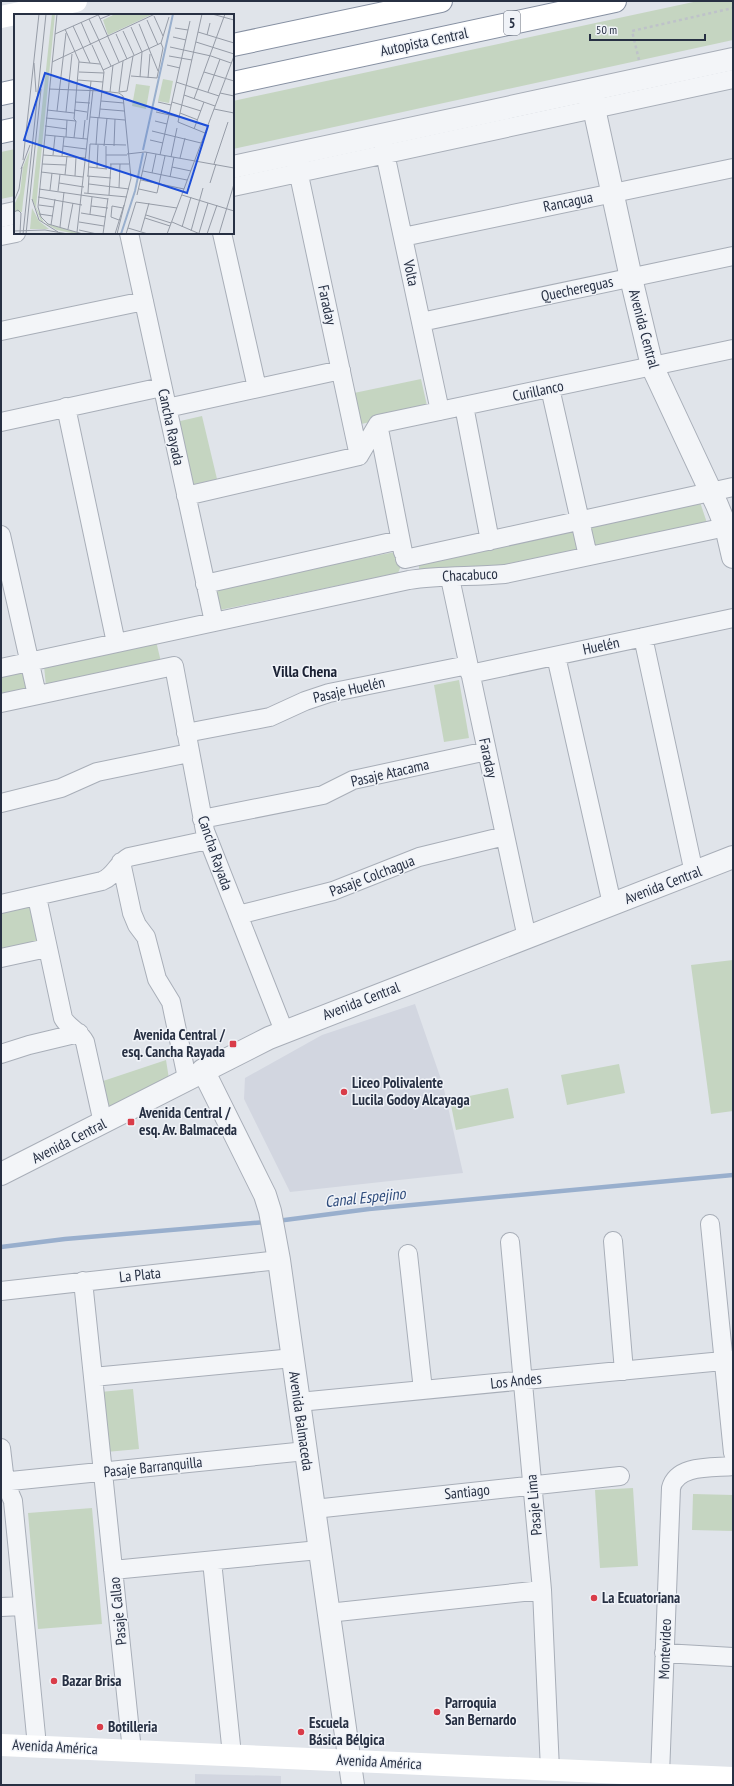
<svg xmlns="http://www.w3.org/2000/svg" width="734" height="1786" viewBox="0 0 734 1786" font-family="'PT Sans Narrow',sans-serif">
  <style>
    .built { fill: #d2d6e0 }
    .green { fill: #c5d5c1 }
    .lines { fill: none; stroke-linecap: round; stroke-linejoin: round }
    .stream { stroke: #99afcd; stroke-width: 4.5 }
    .minor-casing { stroke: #a8aeb8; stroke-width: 20 }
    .tertiary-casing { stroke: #a8aeb8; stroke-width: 24 }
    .motorway-casing { stroke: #8690a2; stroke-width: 24 }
    .path { stroke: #bec2c9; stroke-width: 2.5; stroke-dasharray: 3 3; stroke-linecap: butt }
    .minor { stroke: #f3f5f8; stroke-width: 18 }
    .tertiary { stroke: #f3f5f8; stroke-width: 22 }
    .secondary { stroke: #fff; stroke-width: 22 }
    .motorway { stroke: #fff; stroke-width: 22 }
    .poi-dot { fill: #d93c49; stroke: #f0f3f8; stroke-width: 1.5 }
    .labels { text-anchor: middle; stroke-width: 3; stroke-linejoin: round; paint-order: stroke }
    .shield { fill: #f0f3f8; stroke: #636a79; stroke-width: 1 }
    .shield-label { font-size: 14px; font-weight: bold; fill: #273043 }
    .street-label { font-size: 15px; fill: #273043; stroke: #f0f3f8 }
    .poi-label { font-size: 15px; font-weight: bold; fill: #273043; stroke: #f0f3f8; text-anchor: start }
    .neighbourhood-label { font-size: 16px; font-weight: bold; fill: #1a2134; stroke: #f0f3f8 }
    .water-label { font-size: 16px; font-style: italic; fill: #2e4b7b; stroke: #f0f3f8 }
    .inset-river { fill: none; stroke: #99afcd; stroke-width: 2 }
    .inset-road { fill: none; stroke: #969ca7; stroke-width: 1 }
    .view { fill: #1d4ed8; fill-opacity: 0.15; stroke: #1d4ed8; stroke-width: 2 }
    .inset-edge { fill: none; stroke: #273043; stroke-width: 2 }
  </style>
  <rect width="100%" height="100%" fill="#e0e4ea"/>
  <path class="built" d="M415 1004 443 1085 463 1173 290 1192 244 1099 245 1078 322 1035Z
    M195 1774 281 1776V1785H195Z"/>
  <path class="green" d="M698 1H733V40L233 149V101Z
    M15 149V196L1 199V152Z
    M421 379 428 410 361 424 354 393Z
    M202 416 217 479 191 485 176 422Z
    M700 502 707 523 593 548 588 527Z
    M573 530 578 552 521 564 419 577V564Z
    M395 552 401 566 398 573 220 610 211 588Z
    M156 641 161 662 46 686 44 666Z
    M24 670 27 688 25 691 1 695V672Z
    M459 680 469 738 444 742 434 685Z
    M31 905 41 944 1 952V912Z
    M733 960V1111L711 1114 691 965Z
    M166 1060 169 1079 107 1114 100 1082Z
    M619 1064 625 1093 567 1105 561 1075Z
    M508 1088 514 1118 456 1130 450 1100Z
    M133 1389 139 1449 106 1452 100 1392Z
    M633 1488 638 1566 600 1568 595 1490Z
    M693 1494 733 1495V1531L692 1530Z
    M92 1508 102 1624 38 1629 28 1513Z"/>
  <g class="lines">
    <path class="stream" d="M277 1221 369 1209 733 1175
      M1 1247 65 1239 266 1222"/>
    <defs>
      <path id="minor" d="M383 144 440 411
        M296 161 359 456
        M233 187 733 79
        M129 233 214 622
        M222 233 257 388
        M1 236 16 233
        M403 237 733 168
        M421 322 733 256
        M1 331 144 301
        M550 388 588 556
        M464 406 490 541
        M66 407 116 643
        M167 408 341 370
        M1 422 162 387
        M378 424 403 552
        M359 456 378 424 733 349
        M186 496 359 456
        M1 535 37 695
        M405 559 733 487
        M450 578 527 938
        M205 584 400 540
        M643 637 694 873
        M556 656 612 904
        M1 668 409 580C440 575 473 577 505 574L726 527
        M470 674 733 618
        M1 703 174 666 205 831 284 1031
        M186 733 270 717 305 701 329 693 468 665
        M1 803 61 788 97 772 189 753
        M202 819 323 795 353 780 487 751
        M121 862 132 913 137 925 146 937 157 979 171 1002 187 1078
        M37 897 63 1018C68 1028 80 1031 85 1042L103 1123
        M1 904 102 881C115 876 117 863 129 857L208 840
        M238 915 333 891 419 857 505 836
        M1 958 47 948
        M1 1054 29 1045 79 1033
        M710 1224 733 1453
        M613 1241 624 1371
        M510 1242 542 1590 550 1770
        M408 1254 423 1390
        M83 1281 132 1751
        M1 1291 279 1260
        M93 1377 293 1358
        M299 1402 733 1360
        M1 1448 5 1482 13 1501 37 1746
        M1 1482 306 1451
        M314 1509 620 1476
        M212 1561 232 1755
        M113 1570 319 1550
        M1 1607 23 1606
        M328 1613 542 1590
        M664 1653 733 1657
        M660 1775 671 1488C677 1464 713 1468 733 1466"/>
      <path id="tertiary" d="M590 90 631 278 652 366 717 505 726 527 733 557
        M233 167 733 59
        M1 216 15 213
        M203 1070 265 1195 270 1211 279 1260 353 1785
        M1 1174 269 1038 733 857"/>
      <path id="motorway" d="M233 45 441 1
        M233 83 615 1
        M1 94 15 91
        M1 132 15 129"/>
    </defs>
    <use href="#minor" class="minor-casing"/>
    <use href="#tertiary" class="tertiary-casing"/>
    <use href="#motorway" class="motorway-casing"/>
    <path class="path" d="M639 60 632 31 733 8"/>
    <use href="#minor" class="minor"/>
    <use href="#tertiary" class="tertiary"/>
    <path class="secondary" d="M1 17 76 1
      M1 1745 733 1778"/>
    <use href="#motorway" class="motorway"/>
  </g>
  <g class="poi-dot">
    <rect x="229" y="1040" width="8" height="8" rx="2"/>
    <circle cx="344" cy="1092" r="4"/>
    <rect x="127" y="1118" width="8" height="8" rx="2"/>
    <circle cx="594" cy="1598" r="4"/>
    <circle cx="54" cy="1681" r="4"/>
    <circle cx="437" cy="1712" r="4"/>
    <circle cx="100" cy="1727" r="4"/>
    <circle cx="301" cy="1732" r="4"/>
  </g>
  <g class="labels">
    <rect class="shield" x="504" y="11" width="16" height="24" rx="3"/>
    <g class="shield-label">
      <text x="512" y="28">5</text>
    </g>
    <g class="street-label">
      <text transform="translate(424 42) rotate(-12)" y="5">Autopista Central</text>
      <text transform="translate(568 202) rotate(-12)" y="5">Rancagua</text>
      <text transform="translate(411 273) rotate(78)" y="5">Volta</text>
      <text transform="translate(577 289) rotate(-12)" y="5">Quechereguas</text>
      <text transform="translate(327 305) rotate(78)" y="5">Faraday</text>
      <text transform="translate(644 329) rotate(75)" y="5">Avenida Central</text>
      <text transform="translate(538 391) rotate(-12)" y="5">Curillanco</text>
      <text transform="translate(171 427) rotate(78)" y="5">Cancha Rayada</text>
      <text transform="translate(470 575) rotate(-3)" y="5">Chacabuco</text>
      <text transform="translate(601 646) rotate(-12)" y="5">Huelén</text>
      <text transform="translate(349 690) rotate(-13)" y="5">Pasaje Huelén</text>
      <text transform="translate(488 758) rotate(78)" y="5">Faraday</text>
      <text transform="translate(390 773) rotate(-13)" y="5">Pasaje Atacama</text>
      <text transform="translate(215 853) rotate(71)" y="5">Cancha Rayada</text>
      <text transform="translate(372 876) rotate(-21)" y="5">Pasaje Colchagua</text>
      <text transform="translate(663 885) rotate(-21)" y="5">Avenida Central</text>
      <text transform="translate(361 1001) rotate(-21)" y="5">Avenida Central</text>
      <text transform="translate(69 1141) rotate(-27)" y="5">Avenida Central</text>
      <text transform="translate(140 1275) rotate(-6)" y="5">La Plata</text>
      <text transform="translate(516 1381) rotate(-6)" y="5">Los Andes</text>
      <text transform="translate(301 1421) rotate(82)" y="5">Avenida Balmaceda</text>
      <text transform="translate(153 1467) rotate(-6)" y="5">Pasaje Barranquilla</text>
      <text transform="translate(467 1492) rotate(-6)" y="5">Santiago</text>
      <text transform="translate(534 1505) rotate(-95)" y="5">Pasaje Lima</text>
      <text transform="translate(118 1611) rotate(-96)" y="5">Pasaje Callao</text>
      <text transform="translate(665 1649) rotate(-88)" y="5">Montevideo</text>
      <text transform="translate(55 1747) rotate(3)" y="5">Avenida América</text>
      <text transform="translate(379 1762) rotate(3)" y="5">Avenida América</text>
    </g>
    <g class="poi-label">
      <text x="225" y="1040" text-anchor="end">Avenida Central /<tspan x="225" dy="17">esq. Cancha Rayada</tspan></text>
      <text x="352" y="1088">Liceo Polivalente<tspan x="352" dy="17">Lucila Godoy Alcayaga</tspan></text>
      <text x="139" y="1118">Avenida Central /<tspan x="139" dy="17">esq. Av. Balmaceda</tspan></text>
      <text x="602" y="1603">La Ecuatoriana</text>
      <text x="62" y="1686">Bazar Brisa</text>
      <text x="445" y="1708">Parroquia<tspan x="445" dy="17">San Bernardo</tspan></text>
      <text x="309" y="1728">Escuela<tspan x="309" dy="17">Básica Bélgica</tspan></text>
      <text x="108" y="1732">Botilleria</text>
    </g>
    <g class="neighbourhood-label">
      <text x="305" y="677">Villa Chena</text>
    </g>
    <g class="water-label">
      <text transform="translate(365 1197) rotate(-6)" y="6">Canal Espejino</text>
    </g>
  </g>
  <g transform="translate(14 14)">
    <rect width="220" height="220" fill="#e0e4ea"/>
    <path d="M38 0H41L22 193 30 209 65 219 62 220 43 216 27 207 18 185ZM101 0H139L94 21 89 6ZM149 65 159 67 155 89 144 87ZM122 70 136 72 132 95 118 92ZM16 136 9 187 8 198 0 197V191L6 179 9 153ZM18 194 25 207 35 215H16Z" fill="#c5d5c1"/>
    <path class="inset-river" d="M129 136 159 0M107 220 121 177 129 139"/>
    <path class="inset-road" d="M43 0 24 193 27 203 34 210 69 220M84 0 105 48M188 0 164 108 191 119M198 0 220 6M140 2 149 22M75 5 97 52M86 5 98 0M133 6 144 31M67 8 77 31M125 10 144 57M59 12 76 49M117 13 128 38 126 63M161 14 174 16M51 15 65 47 60 105 62 107 60 124M109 17 120 41M184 18 220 29M41 20 84 1M102 20 113 45M193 21 196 9M159 23 172 26M182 28 220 40M147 29 155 3M78 31 90 58 85 104M156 33 197 42 217 49M155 42 178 46M38 48 141 0M65 48 86 50M20 49 22 78M153 51 166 54M89 56 147 29M65 58 90 59M190 58 220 67M117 62 143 64 149 34 147 29M134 64 136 40M64 66 89 68M162 68 205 82M35 75 88 77 105 79 109 82 117 164 103 220M96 78 99 51M105 78 113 77 119 42M105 78 109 47M194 78 206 45M206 79 220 82M170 81 201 92M180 85 211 0M87 87 110 89M61 88 76 89M144 88 157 91M158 88 187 97M86 95 110 97M200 95 220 99M33 96 60 99M60 96 73 98M43 97 52 19M52 98 58 40M142 98 165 103M166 99 184 106M76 103 111 106M32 104 62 107M73 106 77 67M141 107 153 110M31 112 53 115M180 115 190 88M138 117 187 129M31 121 73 125M52 123 53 106M69 125 71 106M136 126 149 129M82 131 84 103M49 132 72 135M90 132 93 104M100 132 101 105M113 140 131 138 220 154M29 141 72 144M39 141 41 122M92 141H113M146 141 176 7M48 142 50 123M157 143 163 114M166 144 171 124M9 146 25 0M28 150 52 151M96 150H115M200 150 214 108M75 153 93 155M158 153 177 157M83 154 84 131M7 155 16 131M92 155V132M129 157 173 166M27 158 69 163M138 159 142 140M51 161 53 142M61 162 62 143M73 162 97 164M74 162 76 130 112 131M156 163 160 143M127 166 170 175M45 169 70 173M196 169 202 150M75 170 115 175M105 174 106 150M25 175 94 185M125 175 143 179 151 142M36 176 38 159M44 177 46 160M70 179 113 183M74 179 75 162M95 181 97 150M123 181 133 138M168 181 220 197M24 183 68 191M18 185 25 206 44 218M0 187 5 175 8 153M25 191 40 193M77 192 94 194M0 198 4 196 7 199 6 220M67 199 92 203M25 200 39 202M76 200 78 183M132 201 157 209M131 204 156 212M105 206 97 203 98 192 109 194M65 208 90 212M158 208 186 220M37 211 41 185M46 213 50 178M168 213 177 183M114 214 134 220M54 215 59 189M65 216 83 220M0 217 31 216 54 220M127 217 135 189M177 217 189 174M63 218 79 76M185 219 194 189M9 220 32 0M12 220 27 75M89 220 94 184M101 220 110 191M112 220 122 188 163 194M153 220 220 42M193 220 203 191M205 220 220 170"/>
    <path class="view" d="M31 59 194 112 173 179 10 126Z"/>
    <rect width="220" height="220" class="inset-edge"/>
  </g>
  <rect width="734" height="1786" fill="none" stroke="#273043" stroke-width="4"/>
  <path d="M590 34v6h115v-6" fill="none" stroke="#273043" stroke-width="2"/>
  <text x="596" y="34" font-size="12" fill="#273043" stroke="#f0f3f8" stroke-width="3" paint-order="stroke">50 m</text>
</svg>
